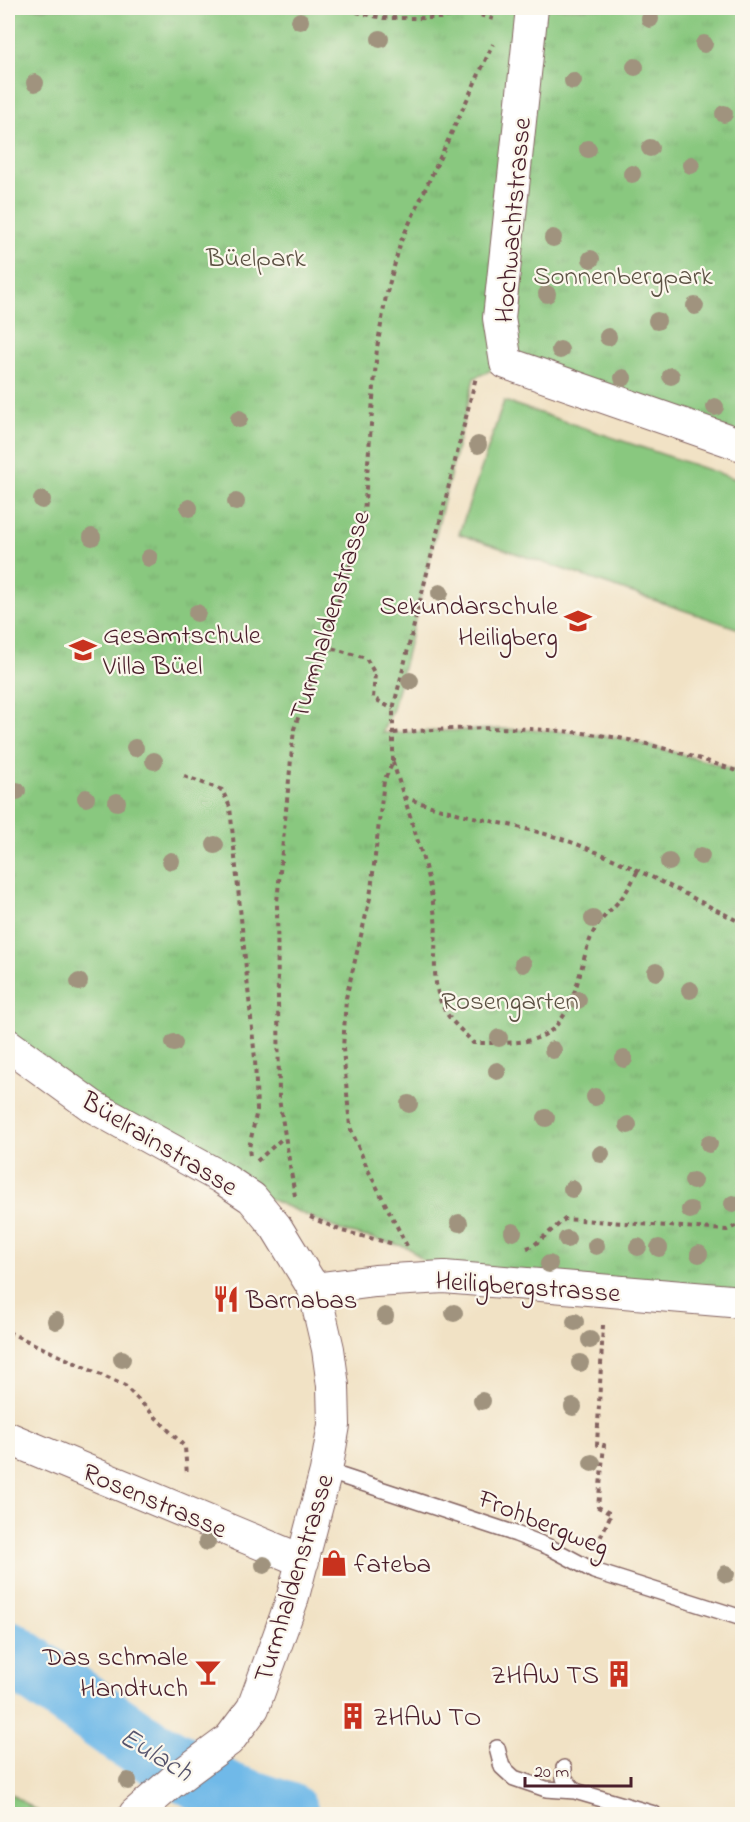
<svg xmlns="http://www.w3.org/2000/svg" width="750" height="1822" viewBox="0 0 750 1822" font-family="'Indie Flower',sans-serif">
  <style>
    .grass { fill: #89c87f; stroke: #6a7455; stroke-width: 1.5 }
    .park { fill: url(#park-tufts); stroke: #6a7455; stroke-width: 1.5 }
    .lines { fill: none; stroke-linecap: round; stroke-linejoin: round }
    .river { stroke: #70b9e8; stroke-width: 64 }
    .lane-casing { stroke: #846361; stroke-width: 18 }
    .street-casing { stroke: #846361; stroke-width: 34 }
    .path { stroke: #846361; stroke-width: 4; stroke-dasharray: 4.5 4.5; stroke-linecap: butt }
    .lane { stroke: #fff; stroke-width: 15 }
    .street { stroke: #fff; stroke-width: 32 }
    .tree { fill: #a0937e }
    .labels { text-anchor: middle; stroke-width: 4.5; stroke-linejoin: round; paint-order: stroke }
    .street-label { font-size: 27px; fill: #4a1f2b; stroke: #fbf7ec }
    .park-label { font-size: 27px; fill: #5d5244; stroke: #fbf7ec }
    .poi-label { font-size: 27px; fill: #4a1f2b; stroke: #fbf7ec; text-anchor: start }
    .water-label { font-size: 28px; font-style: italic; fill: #57556d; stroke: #fbf7ec }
  </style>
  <defs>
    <pattern id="park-tufts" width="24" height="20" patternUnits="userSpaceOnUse" patternTransform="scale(1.5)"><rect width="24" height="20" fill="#89c87f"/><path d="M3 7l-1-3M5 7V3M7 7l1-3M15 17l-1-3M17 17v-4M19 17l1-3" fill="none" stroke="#78ab6e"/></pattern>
  </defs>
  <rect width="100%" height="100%" fill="#fbf7ec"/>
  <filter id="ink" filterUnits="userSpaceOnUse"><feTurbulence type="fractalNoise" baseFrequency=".0167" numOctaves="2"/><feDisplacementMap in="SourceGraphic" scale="12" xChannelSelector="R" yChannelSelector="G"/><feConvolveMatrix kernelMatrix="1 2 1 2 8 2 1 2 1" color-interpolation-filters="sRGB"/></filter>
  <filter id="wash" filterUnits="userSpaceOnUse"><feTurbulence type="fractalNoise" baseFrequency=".008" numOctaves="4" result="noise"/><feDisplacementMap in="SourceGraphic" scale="24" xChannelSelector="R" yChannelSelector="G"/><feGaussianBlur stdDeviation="1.35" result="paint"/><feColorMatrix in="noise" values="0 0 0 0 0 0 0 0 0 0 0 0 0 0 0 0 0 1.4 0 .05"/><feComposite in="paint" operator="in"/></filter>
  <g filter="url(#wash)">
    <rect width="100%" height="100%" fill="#f1e2c5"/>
    <path class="grass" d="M504 401 742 481V630L459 534Z
      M8 1637 200 1762 152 1767 8 1671Z
      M8 1792 42 1814H8Z"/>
    <path class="park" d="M8 8H742V445L506 363 474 378 393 709 382 733 500 729 555 731 619 738 706 761 742 773V1302L444 1277 407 1247 342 1231 222 1178 8 1045Z"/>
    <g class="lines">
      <path class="river" d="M8 1652 135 1741 227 1794 287 1814"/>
    </g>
  </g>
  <g filter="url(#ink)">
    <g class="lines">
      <defs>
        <path id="lane" d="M326 1471 516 1534 549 1547 594 1571 742 1618
          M497 1748 502 1767 514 1778 546 1789 575 1791 654 1814
          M564 1768V1778L575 1791"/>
        <path id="street" d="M532 8 499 318 506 363 742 445
          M8 1045 92 1106 222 1178 252 1198 276 1227 314 1289 328 1349 333 1386 334 1425 326 1471 292 1600 253 1708 229 1740 172 1782 135 1814
          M314 1289 375 1281 444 1277 742 1302
          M8 1438 303 1561"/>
      </defs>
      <use href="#lane" class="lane-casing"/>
      <use href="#street" class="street-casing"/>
      <path class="path" d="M339 8 383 18H442L469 12 497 20
        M324 646 366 658 375 674 373 698 393 709
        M394 733C467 726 546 726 619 738 660 746 703 759 742 773
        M393 762C407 809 430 870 435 918 438 949 428 983 446 1012 452 1023 465 1033 473 1043 531 1043 558 1047 577 984 582 968 585 951 592 935 600 917 615 908 626 892 630 886 634 878 637 872
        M184 776 222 790 230 807 255 1059 257 1110 249 1148 250 1156
        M404 797C464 820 530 824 589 849 642 870 692 898 742 923
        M257 1161 284 1137
        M295 1196 279 1099 277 902 294 729 324 646 363 526 377 348 386 296 401 241 493 44
        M310 1217 342 1231 394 1244
        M407 1246 368 1170 350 1127 343 1049 346 998 370 898 384 781 393 762V709L476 377
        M527 1248 533 1246 565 1219 727 1230 742 1223
        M8 1332 125 1386 185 1447 187 1475
        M742 1442V1483
        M597 1545 611 1514 598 1507 604 1445H597L603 1325"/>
      <use href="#lane" class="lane"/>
      <use href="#street" class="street"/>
    </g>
    <g class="tree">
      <circle cx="650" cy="19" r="9"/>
      <circle cx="300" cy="21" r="9"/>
      <circle cx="380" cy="39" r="9"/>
      <circle cx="704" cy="44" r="9"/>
      <circle cx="635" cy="67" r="9"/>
      <circle cx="573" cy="81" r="9"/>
      <circle cx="35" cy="83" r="9"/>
      <circle cx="724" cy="114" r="9"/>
      <circle cx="650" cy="148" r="9"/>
      <circle cx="588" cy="149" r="9"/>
      <circle cx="691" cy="165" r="9"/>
      <circle cx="632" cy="174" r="9"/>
      <circle cx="553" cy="238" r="9"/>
      <circle cx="591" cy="259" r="9"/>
      <circle cx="547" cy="294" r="9"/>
      <circle cx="695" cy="306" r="9"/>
      <circle cx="657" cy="321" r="9"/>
      <circle cx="608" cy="337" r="9"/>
      <circle cx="560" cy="350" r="9"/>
      <circle cx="671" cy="376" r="9"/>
      <circle cx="623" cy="378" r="9"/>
      <circle cx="715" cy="407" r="9"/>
      <circle cx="239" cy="419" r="9"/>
      <circle cx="478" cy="445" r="9"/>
      <circle cx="42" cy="500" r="9"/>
      <circle cx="236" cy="502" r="9"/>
      <circle cx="189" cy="508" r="9"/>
      <circle cx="92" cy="537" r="9"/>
      <circle cx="149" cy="558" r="9"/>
      <circle cx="440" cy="593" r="9"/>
      <circle cx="197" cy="613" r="9"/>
      <circle cx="410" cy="681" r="9"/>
      <circle cx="135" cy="748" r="9"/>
      <circle cx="154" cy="761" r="9"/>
      <circle cx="17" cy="791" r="9"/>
      <circle cx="86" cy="798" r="9"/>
      <circle cx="117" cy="802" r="9"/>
      <circle cx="215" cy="845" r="9"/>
      <circle cx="701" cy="856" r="9"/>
      <circle cx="171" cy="861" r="9"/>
      <circle cx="669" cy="862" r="9"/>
      <circle cx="593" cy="919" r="9"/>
      <circle cx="523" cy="964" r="9"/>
      <circle cx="656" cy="972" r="9"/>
      <circle cx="79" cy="982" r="9"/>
      <circle cx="690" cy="990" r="9"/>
      <circle cx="578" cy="1000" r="9"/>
      <circle cx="499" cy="1038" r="9"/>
      <circle cx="174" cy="1043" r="9"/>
      <circle cx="553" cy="1050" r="9"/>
      <circle cx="624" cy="1059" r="9"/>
      <circle cx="497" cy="1071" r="9"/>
      <circle cx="595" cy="1097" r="9"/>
      <circle cx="409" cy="1104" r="9"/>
      <circle cx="546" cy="1118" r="9"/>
      <circle cx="628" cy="1125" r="9"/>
      <circle cx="709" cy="1144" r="9"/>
      <circle cx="601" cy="1154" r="9"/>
      <circle cx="693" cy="1181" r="9"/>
      <circle cx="572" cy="1189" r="9"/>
      <circle cx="733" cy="1204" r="9"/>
      <circle cx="690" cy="1210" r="9"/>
      <circle cx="459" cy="1223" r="9"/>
      <circle cx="513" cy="1232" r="9"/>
      <circle cx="567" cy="1239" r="9"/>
      <circle cx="596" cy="1246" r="9"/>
      <circle cx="638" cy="1247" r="9"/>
      <circle cx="659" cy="1248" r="9"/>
      <circle cx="699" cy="1254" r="9"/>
      <circle cx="549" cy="1264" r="9"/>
      <circle cx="454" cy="1313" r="9"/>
      <circle cx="385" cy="1316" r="9"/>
      <circle cx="56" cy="1321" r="9"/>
      <circle cx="575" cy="1322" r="9"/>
      <circle cx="590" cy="1340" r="9"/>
      <circle cx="122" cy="1359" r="9"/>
      <circle cx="580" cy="1363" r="9"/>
      <circle cx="482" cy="1401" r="9"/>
      <circle cx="573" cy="1407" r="9"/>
      <circle cx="592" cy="1463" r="9"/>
      <circle cx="207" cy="1542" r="9"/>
      <circle cx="264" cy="1565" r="9"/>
      <circle cx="726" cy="1574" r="9"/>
      <circle cx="128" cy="1781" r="9"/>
    </g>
  </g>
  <defs>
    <symbol id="school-bare" viewBox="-9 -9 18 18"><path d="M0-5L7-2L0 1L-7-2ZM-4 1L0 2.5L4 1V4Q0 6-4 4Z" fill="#c8321e" stroke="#fbf7ec" stroke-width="2.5" paint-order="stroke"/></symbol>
    <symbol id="restaurant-bare" viewBox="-9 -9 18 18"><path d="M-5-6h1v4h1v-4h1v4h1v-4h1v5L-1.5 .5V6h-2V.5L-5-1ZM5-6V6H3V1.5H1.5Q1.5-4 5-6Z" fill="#c8321e" stroke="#fbf7ec" stroke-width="2.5" paint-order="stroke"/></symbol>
    <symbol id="shop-bare" viewBox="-9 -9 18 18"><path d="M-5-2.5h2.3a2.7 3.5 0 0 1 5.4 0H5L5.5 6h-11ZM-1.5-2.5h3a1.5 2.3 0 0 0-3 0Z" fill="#c8321e" stroke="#fbf7ec" stroke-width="2.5" paint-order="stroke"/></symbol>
    <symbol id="bar-bare" viewBox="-9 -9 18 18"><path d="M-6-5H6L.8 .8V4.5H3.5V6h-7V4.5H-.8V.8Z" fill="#c8321e" stroke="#fbf7ec" stroke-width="2.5" paint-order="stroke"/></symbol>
    <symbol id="building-bare" viewBox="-9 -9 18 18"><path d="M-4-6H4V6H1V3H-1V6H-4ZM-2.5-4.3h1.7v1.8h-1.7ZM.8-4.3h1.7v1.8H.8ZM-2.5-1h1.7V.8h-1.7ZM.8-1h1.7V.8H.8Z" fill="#c8321e" stroke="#fbf7ec" stroke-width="2.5" paint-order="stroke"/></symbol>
  </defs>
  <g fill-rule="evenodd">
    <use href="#school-bare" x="559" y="602" width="38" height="38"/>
    <use href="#school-bare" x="64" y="631" width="38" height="38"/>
    <use href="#restaurant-bare" x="207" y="1280" width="38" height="38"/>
    <use href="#shop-bare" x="315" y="1544" width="38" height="38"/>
    <use href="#bar-bare" x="189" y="1653" width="38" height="38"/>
    <use href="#building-bare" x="600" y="1655" width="38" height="38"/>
    <use href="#building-bare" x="334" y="1697" width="38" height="38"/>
  </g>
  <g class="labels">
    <g class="street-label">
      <text transform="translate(512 220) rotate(-85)" y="9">Hochwachtstrasse</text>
      <text transform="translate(329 615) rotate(-73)" y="9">Turmhaldenstrasse</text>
      <text transform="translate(160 1143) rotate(31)" y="9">Büelrainstrasse</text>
      <text transform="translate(528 1286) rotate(4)" y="9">Heiligbergstrasse</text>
      <text transform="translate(155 1500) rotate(23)" y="9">Rosenstrasse</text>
      <text transform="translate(544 1522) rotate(22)" y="9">Frohbergweg</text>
      <text transform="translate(293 1578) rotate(-73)" y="9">Turmhaldenstrasse</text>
    </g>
    <g class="park-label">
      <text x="256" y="266">Büelpark</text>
      <text x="623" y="284">Sonnenbergpark</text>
      <text x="510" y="1009">Rosengarten</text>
    </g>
    <g class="poi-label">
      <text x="558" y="614" text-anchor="end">Sekundarschule<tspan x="558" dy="31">Heiligberg</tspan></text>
      <text x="103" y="643">Gesamtschule<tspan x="103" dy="31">Villa Büel</tspan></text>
      <text x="246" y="1308">Barnabas</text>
      <text x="354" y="1572">fateba</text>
      <text x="188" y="1665" text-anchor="end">Das schmale<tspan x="188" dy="31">Handtuch</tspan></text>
      <text x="599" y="1683" text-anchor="end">ZHAW TS</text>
      <text x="373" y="1725">ZHAW TO</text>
    </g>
    <g class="water-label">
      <text transform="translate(157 1753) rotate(31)" y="10">Eulach</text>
    </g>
  </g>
  <rect width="750" height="1822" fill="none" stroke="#fbf7ec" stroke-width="30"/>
  <path d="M525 1777v9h106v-9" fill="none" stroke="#4a1f2b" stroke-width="3"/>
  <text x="534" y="1777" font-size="18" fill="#4a1f2b" stroke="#fbf7ec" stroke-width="4.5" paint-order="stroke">20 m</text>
</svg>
